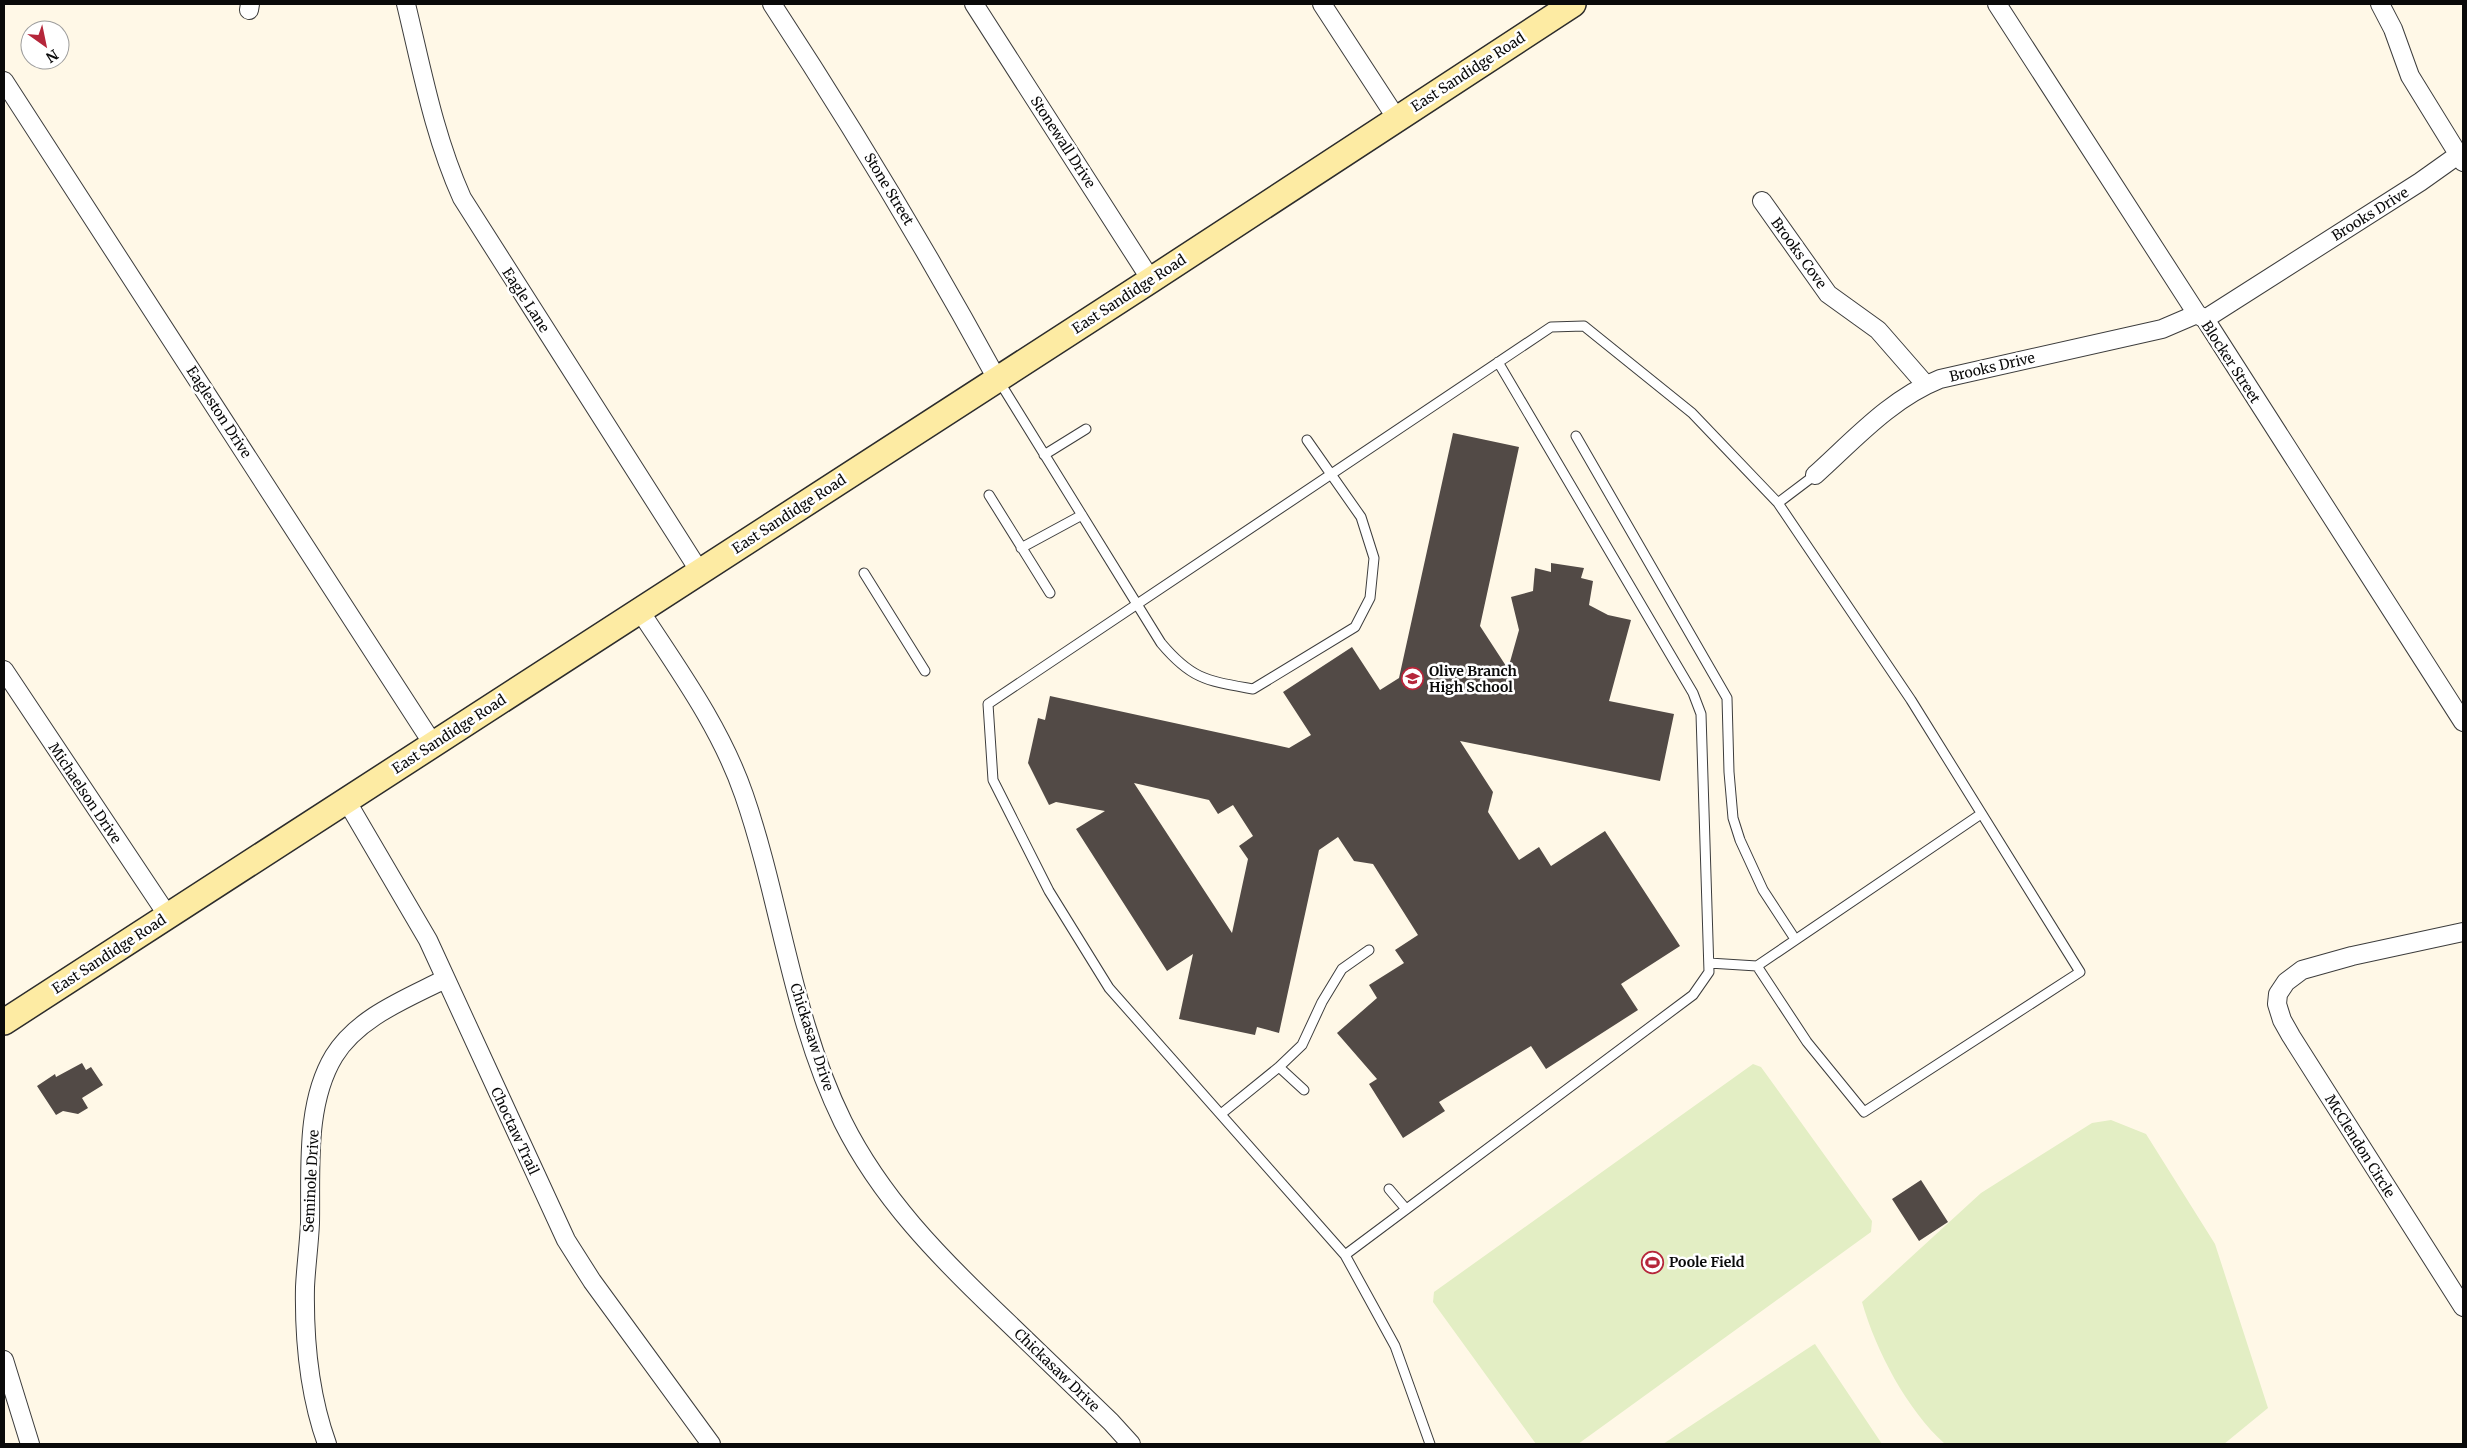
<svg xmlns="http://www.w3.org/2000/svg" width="2467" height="1448" viewBox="0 0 2467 1448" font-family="Merriweather,serif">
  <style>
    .pitch { fill: #e3eec4 }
    .building { fill: #524a46; fill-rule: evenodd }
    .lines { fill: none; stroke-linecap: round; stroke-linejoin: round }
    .lane-casing { stroke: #3d3d3d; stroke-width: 11 }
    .street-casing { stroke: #3d3d3d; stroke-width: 20 }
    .secondary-casing { stroke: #2c2c2c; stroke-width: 28 }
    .lane { stroke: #fff; stroke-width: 9 }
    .street { stroke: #fff; stroke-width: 18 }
    .secondary { stroke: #fdeba3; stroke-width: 25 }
    .labels { text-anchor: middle; stroke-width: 5; stroke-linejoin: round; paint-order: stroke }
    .street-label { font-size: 14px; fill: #0a0a0a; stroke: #fff }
    .poi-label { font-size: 14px; font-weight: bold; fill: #0a0a0a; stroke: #fff; text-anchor: start }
  </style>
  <rect width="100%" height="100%" fill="#fff8e7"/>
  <path class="pitch" d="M1753 1064 1761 1067 1872 1221 1871 1232 1578 1444H1536L1433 1302 1434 1292Z
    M2111 1120 2146 1134 2215 1244 2268 1408 2224 1444H1945C1907 1410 1876 1351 1862 1302L1981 1193 2092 1123Z
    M1815 1344 1882 1444H1663L1813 1345Z"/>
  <path class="building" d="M1453 433 1519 447 1480 626 1508 669 1519 630 1511 597 1533 591 1535 568 1551 572V563L1584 568 1581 578 1593 581 1589 605 1608 615 1631 620 1609 701 1674 714 1660 781 1460 741 1493 792 1488 812 1519 860 1539 847 1551 866 1605 831 1680 946 1621 984 1638 1010 1546 1069 1531 1046 1439 1102 1445 1111 1403 1138 1369 1084 1377 1079 1337 1033 1377 998 1369 985 1404 963 1395 950 1418 935 1373 864 1354 861 1338 837 1319 850 1279 1033 1257 1027 1255 1035 1179 1019 1193 954 1167 971 1076 829 1105 811 1056 802 1049 805 1028 763 1038 718 1045 720 1050 696 1289 748 1311 735 1283 692 1352 647 1380 690 1399 678ZM1134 783 1209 800 1218 814 1233 805 1253 836 1239 846 1248 859 1232 933Z
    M82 1063 86 1070 91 1067 103 1085 82 1098 88 1108 78 1114 63 1111 56 1115 37 1086 55 1074 56 1077Z
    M1921 1180 1948 1222 1919 1241 1892 1199Z"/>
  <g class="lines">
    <defs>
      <path id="lane" d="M999 381 1161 643C1192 680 1208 681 1253 689L1355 627 1370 598 1374 558 1361 517 1307 440
        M1576 436 1727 698 1729 772 1733 818 1740 840 1763 890 1795 939
        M1044 455 1086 429
        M989 495 1050 593
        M1021 548 1082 515
        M864 573 925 671
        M1709 963 1757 966 1807 1042 1864 1112 2080 972 1911 700 1778 503
        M1757 966 1981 814
        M1279 1067 1304 1090
        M1221 1114 1279 1067 1302 1045 1322 1002 1342 969 1369 950
        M1389 1189 1406 1209
        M1345 1255 1693 995 1709 972 1701 714 1693 693 1498 362
        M1430 1444 1395 1346 1345 1255 1109 988 1049 891 993 780 988 704 1551 327 1584 326 1692 413 1778 503 1815 475"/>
      <path id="street" d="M406 4C422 70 434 136 462 198L700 572
        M772 4C852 126 927 251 997 379
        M974 4 1151 280
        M1322 4 1397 119
        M1997 4 2197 314 2205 319 2463 722
        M2380 4 2393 29 2410 76 2463 162
        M249 10 250 4
        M4 81 433 744
        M1762 201 1828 294 1878 330 1926 385
        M2205 319 2420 182 2458 155
        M1815 475C1854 440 1890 399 1940 379L2162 329 2197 314
        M640 611C678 669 721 728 744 795 781 902 792 1019 843 1122 881 1198 939 1257 1000 1315 1037 1351 1074 1386 1111 1422L1131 1444
        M4 670 168 916
        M346 800 428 940 566 1240 592 1281 711 1444
        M2463 932 2352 956 2302 970 2286 982 2278 994 2277 1004 2282 1020 2291 1036 2463 1307
        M4 1360 30 1444
        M327 1444C309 1394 304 1340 305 1287 306 1266 309 1245 310 1223 311 1169 305 1104 334 1056 358 1017 406 999 445 979"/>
      <path id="secondary" d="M4 1022 1151 280 1573 4"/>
    </defs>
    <use href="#lane" class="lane-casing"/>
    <use href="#street" class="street-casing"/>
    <use href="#secondary" class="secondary-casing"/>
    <use href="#lane" class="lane"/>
    <use href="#street" class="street"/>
    <use href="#secondary" class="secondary"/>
  </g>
  <defs>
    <symbol id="school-ring" viewBox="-11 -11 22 22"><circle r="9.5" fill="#fff" stroke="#b5263a" stroke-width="1.5"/><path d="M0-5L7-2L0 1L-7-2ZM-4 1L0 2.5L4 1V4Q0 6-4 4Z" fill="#b5263a"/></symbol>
    <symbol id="stadium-ring" viewBox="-11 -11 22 22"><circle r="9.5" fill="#fff" stroke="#b5263a" stroke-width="1.5"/><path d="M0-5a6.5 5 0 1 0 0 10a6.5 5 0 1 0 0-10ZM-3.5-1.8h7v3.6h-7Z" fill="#b5263a"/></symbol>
  </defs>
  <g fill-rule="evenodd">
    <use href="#school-ring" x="1400" y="666" width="25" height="25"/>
    <use href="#stadium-ring" x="1640" y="1250" width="25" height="25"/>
  </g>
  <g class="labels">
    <g class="street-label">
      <text transform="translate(1468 72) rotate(-33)" y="5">East Sandidge Road</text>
      <text transform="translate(1063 142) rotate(57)" y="5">Stonewall Drive</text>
      <text transform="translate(889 189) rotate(59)" y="5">Stone Street</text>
      <text transform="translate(2370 214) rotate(-32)" y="5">Brooks Drive</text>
      <text transform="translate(1799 253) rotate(54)" y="5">Brooks Cove</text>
      <text transform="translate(1129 294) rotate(-33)" y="5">East Sandidge Road</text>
      <text transform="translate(526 300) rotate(57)" y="5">Eagle Lane</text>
      <text transform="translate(2231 362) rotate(57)" y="5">Blocker Street</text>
      <text transform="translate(1992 367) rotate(-13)" y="5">Brooks Drive</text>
      <text transform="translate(219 412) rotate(57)" y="5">Eagleston Drive</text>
      <text transform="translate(789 514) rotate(-33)" y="5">East Sandidge Road</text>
      <text transform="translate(449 734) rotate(-33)" y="5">East Sandidge Road</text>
      <text transform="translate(85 793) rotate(56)" y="5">Michaelson Drive</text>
      <text transform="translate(109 954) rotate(-33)" y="5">East Sandidge Road</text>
      <text transform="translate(812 1037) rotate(72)" y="5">Chickasaw Drive</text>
      <text transform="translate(515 1131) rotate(65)" y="5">Choctaw Trail</text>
      <text transform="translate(2360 1146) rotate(58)" y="5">McClendon Circle</text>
      <text transform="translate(311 1181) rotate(-87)" y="5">Seminole Drive</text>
      <text transform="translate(1057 1370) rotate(44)" y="5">Chickasaw Drive</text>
    </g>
    <g class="poi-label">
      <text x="1429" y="676">Olive Branch<tspan x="1429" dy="16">High School</tspan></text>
      <text x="1669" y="1267">Poole Field</text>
    </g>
  </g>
  <rect width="2467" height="1448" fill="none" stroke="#0a0a0a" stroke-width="10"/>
  <g transform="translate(45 45) rotate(147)"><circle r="24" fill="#ffffff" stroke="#9d9d9d"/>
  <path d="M0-4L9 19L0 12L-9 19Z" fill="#b5263a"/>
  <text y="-8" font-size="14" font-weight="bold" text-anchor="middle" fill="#0a0a0a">N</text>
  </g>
</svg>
